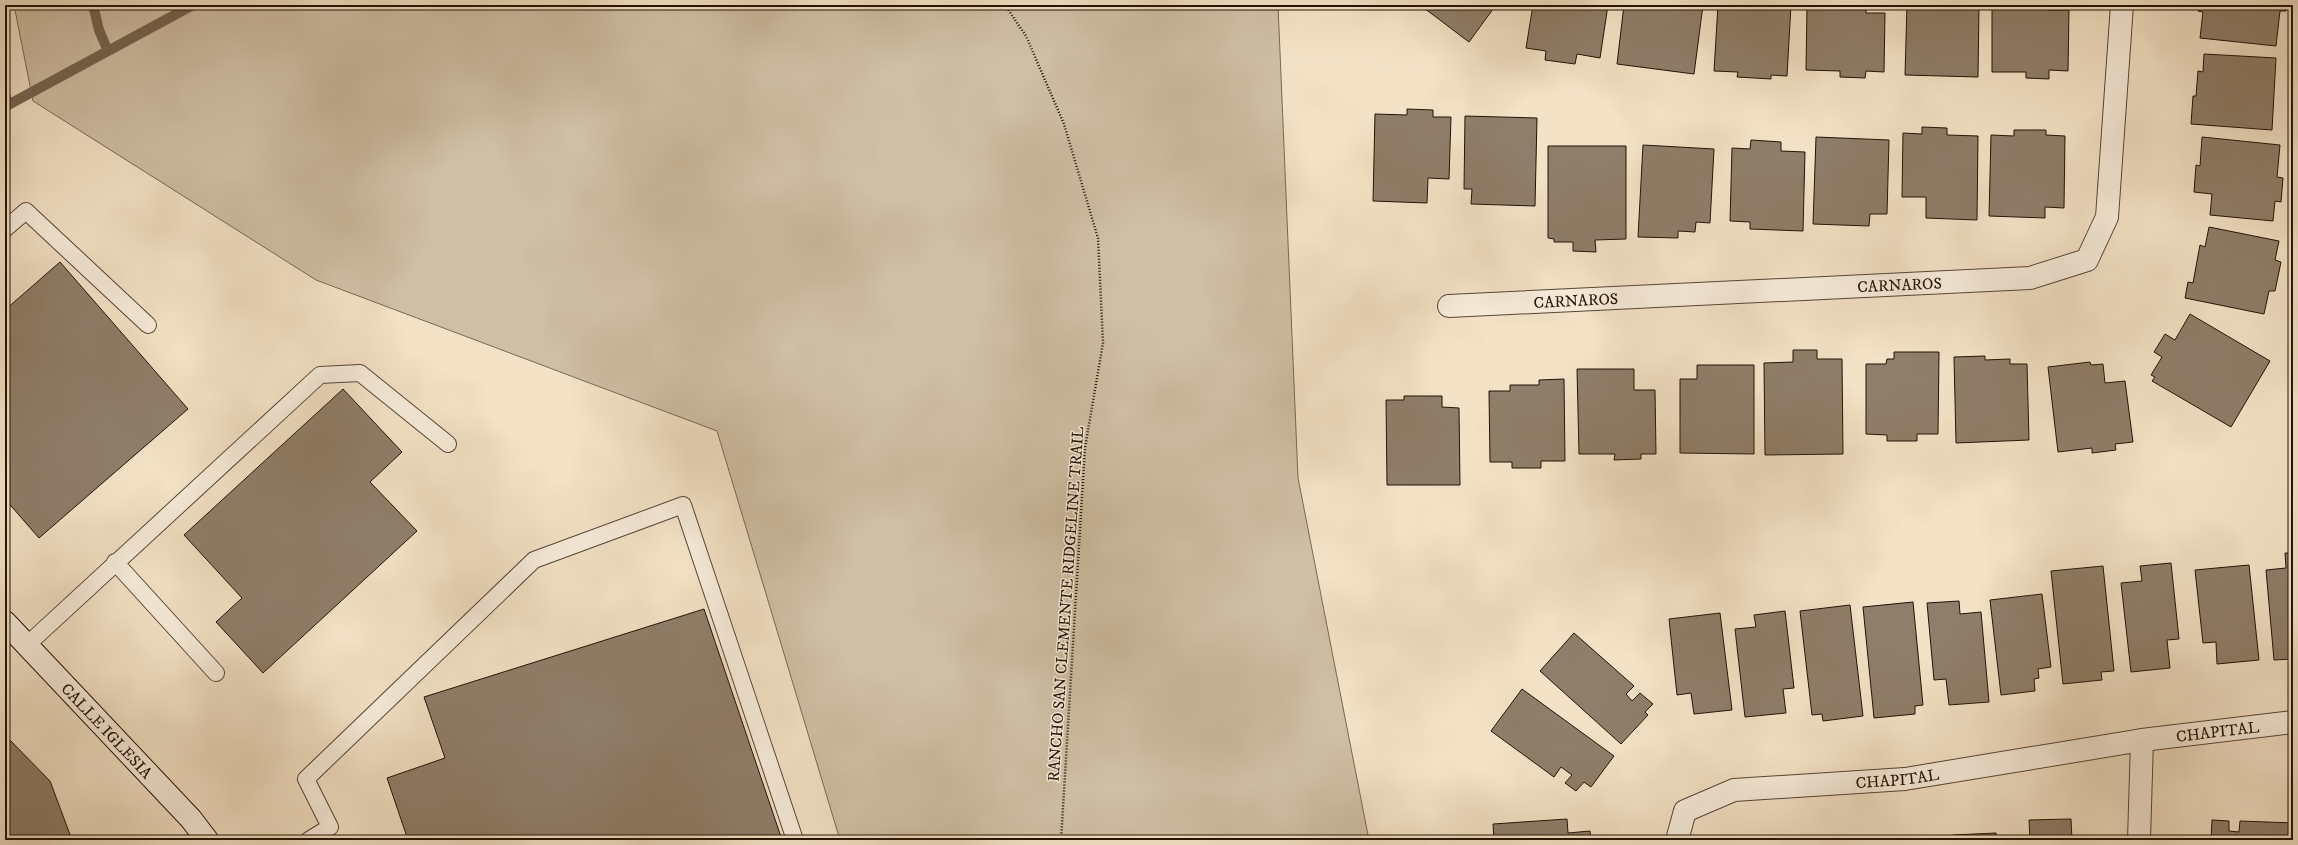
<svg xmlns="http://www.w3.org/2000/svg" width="2298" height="845" viewBox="0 0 2298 845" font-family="'IM FELL DW Pica',serif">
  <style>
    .green { fill: #cfbfa5; stroke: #786855 }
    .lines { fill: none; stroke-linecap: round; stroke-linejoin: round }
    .stream { stroke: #756451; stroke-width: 10 }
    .building { fill: #8f7e69; stroke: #221205 }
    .lane-casing { stroke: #564635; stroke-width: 18 }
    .street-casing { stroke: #564635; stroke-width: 24 }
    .secondary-casing { stroke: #221205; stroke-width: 24 }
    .path { stroke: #221205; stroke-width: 2.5; stroke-dasharray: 1 2; stroke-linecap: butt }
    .lane { stroke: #f7ecda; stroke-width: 16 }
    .street { stroke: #f7ecda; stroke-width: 22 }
    .secondary { stroke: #f7ecda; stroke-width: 22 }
    .labels { text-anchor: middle; stroke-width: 3; stroke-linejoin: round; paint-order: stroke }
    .street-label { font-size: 16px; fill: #221205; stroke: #f7ecda }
  </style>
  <rect width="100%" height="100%" fill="#f3e2c6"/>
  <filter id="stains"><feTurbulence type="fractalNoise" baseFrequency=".005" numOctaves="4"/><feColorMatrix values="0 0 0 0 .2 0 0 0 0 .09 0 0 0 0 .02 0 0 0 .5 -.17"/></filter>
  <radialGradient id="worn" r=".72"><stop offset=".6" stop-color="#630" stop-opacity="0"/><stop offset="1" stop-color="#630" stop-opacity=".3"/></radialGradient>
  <path class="green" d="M14 5H1278L1298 478 1369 840H840L717 431 316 280 33 101Z"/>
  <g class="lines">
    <path class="stream" d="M93 5 99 30 108 51
      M5 94 8 105 193 5"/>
  </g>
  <path class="building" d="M1420 5H1496L1469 42Z
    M1533 5H1608L1600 58 1577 54 1575 64 1545 60 1546 51 1526 48Z
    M1624 5H1703L1694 74 1617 64Z
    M1718 5H1791L1787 76 1771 75V79L1737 77 1738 72 1714 71Z
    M1807 5H1866V13H1885L1884 72 1866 71 1865 78 1840 77V71L1806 70Z
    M1907 5H1979L1978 77 1905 75Z
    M1992 5H2048L2047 10H2069L2068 71 2049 70V79L2026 78V72H1992Z
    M2198 5H2286V11H2280L2276 46 2200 38 2203 12 2198 11Z
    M2204 54 2276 58 2272 130 2191 124 2193 96H2196L2198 71 2203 72Z
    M1407 109 1433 110V117H1451L1449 179 1428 178 1427 203 1373 201 1375 114 1407 115Z
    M1465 116 1537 118 1535 206 1471 204 1472 189H1464Z
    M1922 127 1947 128V135L1978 136 1977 220 1926 218V197H1902L1903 133 1922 134Z
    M2014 130H2046V135L2065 136 2064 208 2045 207V218L1989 216 1991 135 2014 136Z
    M1816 137 1889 140 1887 214H1870L1869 226 1813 224Z
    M2202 137 2280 145 2277 177 2283 178 2281 202 2275 201 2273 221 2210 215 2212 194 2194 192 2196 165 2200 166Z
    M1751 140 1781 142V151L1805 152 1803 231 1750 229V222L1730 221 1732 148 1750 149Z
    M1643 145 1714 149 1710 223 1696 222 1695 232 1678 231V238L1638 237Z
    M1548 146H1626V239L1595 240 1596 252 1573 251V242H1554V239L1548 238Z
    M2209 227 2279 241 2275 260 2281 262 2275 291H2269L2264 314 2185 298 2188 282 2193 283 2200 245 2205 247Z
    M60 262 188 409 39 538 5 499V310Z
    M2190 314 2270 361 2231 427 2152 381 2155 377 2151 375 2162 357 2154 352 2165 334 2175 340Z
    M1793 350H1817V359H1842L1843 454 1765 455 1764 363 1793 362Z
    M1894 352H1939L1938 434H1917V441H1887V435L1866 434V364H1886L1887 359H1894Z
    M1985 356V360L2010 359V364H2027L2029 440 1956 443 1954 357Z
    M2090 362 2091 365 2103 364 2105 383 2125 381 2133 442 2115 444 2116 450 2092 453V448L2058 452 2048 367Z
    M1697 365H1754V454L1680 453V379H1697Z
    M1577 369H1634V390H1655L1656 454H1641V459L1614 460 1615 454H1579Z
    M1564 379 1565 461H1541V468H1512V462H1490L1489 391H1510V385H1539V380Z
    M343 389 402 452 370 482 417 531 263 673 216 622 242 598 184 535Z
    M1404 396H1442V407L1459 408 1460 485H1387L1386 400H1404Z
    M2285 553H2293V659L2274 660 2266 570 2286 568Z
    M2171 563 2179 639 2167 640 2170 668 2131 672 2121 583 2142 581 2140 566Z
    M2249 565 2259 660 2217 664 2216 642 2203 643 2195 570Z
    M2103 566 2114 671 2101 672 2102 680 2063 684 2051 571Z
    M2042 594 2051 667 2038 669 2039 678 2034 679 2035 691 2001 695 1990 600Z
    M1959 601 1960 614 1981 612 1989 702 1949 705 1946 679 1934 680 1927 603Z
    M1913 602 1923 705 1915 706V714L1874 718 1863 607Z
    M1850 605 1863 716 1823 721 1822 714 1812 715 1800 611Z
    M704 609 782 840H408L387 778 445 758 424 697Z
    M1785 611 1794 688 1783 689 1786 713 1745 717 1735 629 1756 627 1754 615Z
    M1720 613 1732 710 1694 714 1691 693 1677 695 1669 619Z
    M1574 633 1634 686 1626 694 1632 701 1640 693 1653 704 1645 712 1648 715 1621 744 1540 671Z
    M1522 689 1614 756 1591 787 1584 782 1576 791 1565 783 1572 775 1561 767 1554 777 1491 731Z
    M5 735 50 781 72 840H5Z
    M1567 819 1568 833 1590 831 1591 840H1494L1493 824Z
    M2071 819 2072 840H2030L2029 820Z
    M2212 820 2229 821V831L2239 832 2240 821 2293 823V840H2211Z
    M1996 833 1997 840H1953V835Z"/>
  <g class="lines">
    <defs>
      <path id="lane" d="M5 229 26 211 148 325
        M115 562 216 673
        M28 644 320 375 360 373 448 444
        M309 840 330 827 306 779 534 560 683 505 795 840"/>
      <g id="street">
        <path id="s1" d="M1449 306 2030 278 2087 260 2107 217 2122 5"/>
        <path id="s2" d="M2142 740 2293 722"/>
        <path id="s3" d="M1677 840 1685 811 1734 790 1905 779 2142 740 2139 840"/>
      </g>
      <g id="secondary">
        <path id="s4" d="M5 622 191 819 207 840"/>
      </g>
    </defs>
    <use href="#lane" class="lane-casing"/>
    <use href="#street" class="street-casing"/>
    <use href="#secondary" class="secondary-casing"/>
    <path class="path" d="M1005 5 1026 36 1064 124 1098 238 1103 343 1085 448 1061 840"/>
    <use href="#lane" class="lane"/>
    <use href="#street" class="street"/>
    <use href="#secondary" class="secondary"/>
  </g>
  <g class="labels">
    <g class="street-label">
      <text dy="6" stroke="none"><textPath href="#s1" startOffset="451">CARNAROS</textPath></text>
      <text dy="6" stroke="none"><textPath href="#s1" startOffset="127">CARNAROS</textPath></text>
      <text transform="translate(1065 604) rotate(-86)" y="6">RANCHO SAN CLEMENTE RIDGELINE TRAIL</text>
      <text dy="6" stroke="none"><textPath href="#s4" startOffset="149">CALLE IGLESIA</textPath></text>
      <text dy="6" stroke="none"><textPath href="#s2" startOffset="76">CHAPITAL</textPath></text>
      <text dy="6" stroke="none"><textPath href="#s3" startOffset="247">CHAPITAL</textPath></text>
    </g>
  </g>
  <rect width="2298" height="845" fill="none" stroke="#f3e2c6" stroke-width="20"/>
  <rect x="6" y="6" width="2286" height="833" fill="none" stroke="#221205" stroke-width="2"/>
  <rect x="10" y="10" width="2278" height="825" fill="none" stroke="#221205"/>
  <rect width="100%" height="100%" filter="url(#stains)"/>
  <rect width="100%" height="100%" fill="url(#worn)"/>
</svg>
